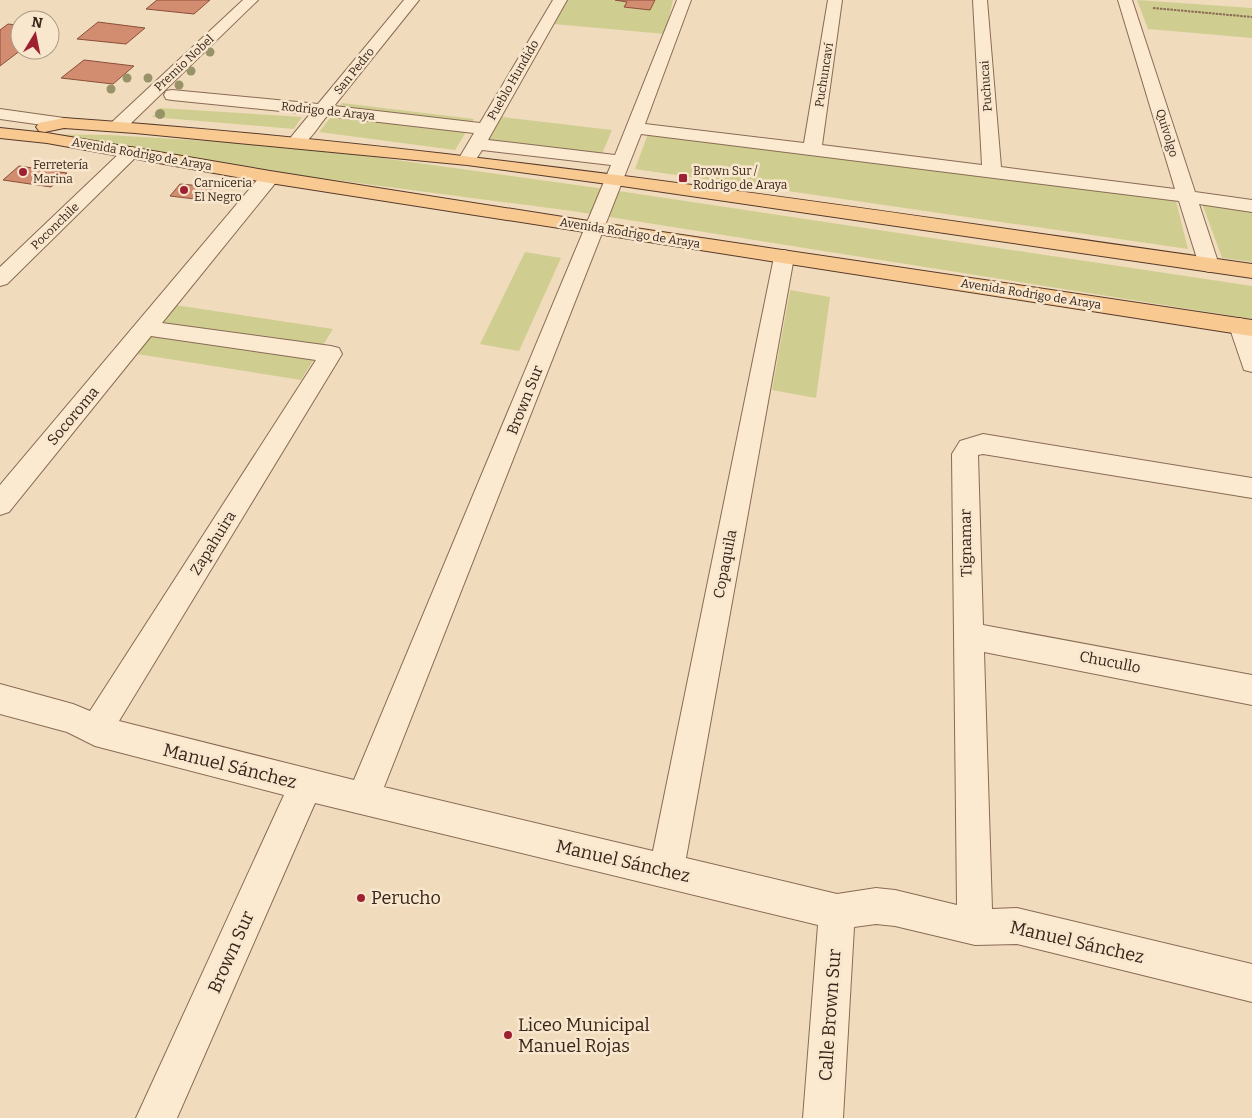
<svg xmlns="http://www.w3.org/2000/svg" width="1252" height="1118" viewBox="0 0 1252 1118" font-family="Bitter,serif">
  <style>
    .green { fill: #cfce90 }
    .building { fill: #d28c70; stroke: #8a4f39 }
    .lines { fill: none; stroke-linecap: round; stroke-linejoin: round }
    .minor-casing { stroke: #8a6a55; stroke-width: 2 }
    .major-casing { stroke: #57392a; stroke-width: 2 }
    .path { stroke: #8a6a55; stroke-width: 2; stroke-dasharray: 2.5 1; stroke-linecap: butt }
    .minor { fill: #fbe9d0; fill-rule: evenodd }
    .major { fill: #f8ca91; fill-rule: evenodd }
    .tree { fill: #989267 }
    .poi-dot { fill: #9d2132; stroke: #f8e6cd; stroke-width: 2 }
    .labels { text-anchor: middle; stroke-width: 5; stroke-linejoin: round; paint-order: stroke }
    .far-street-label { font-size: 12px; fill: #38251b; stroke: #f8e6cd }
    .far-poi-label { font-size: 12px; fill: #38251b; stroke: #f8e6cd; text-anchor: start }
    .street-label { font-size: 15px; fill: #38251b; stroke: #f8e6cd }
    .near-street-label { font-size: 18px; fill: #38251b; stroke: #f8e6cd }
    .near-poi-label { font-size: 18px; fill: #38251b; stroke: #f8e6cd; text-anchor: start }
  </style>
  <rect width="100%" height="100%" fill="#f1dbbd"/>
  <path class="green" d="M567 0H673L665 34 554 24Z
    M1137 0 1252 8V38L1148 29Z
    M342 103 474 119 455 150 319 132Z
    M161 108 302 117 294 129 152 117Z
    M501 117 612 130 602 154 488 140Z
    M30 134 109 135 295 146 605 189 1252 286V319L572 211 274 172Z
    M648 134 1176 201 1188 249 635 169Z
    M1202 203 1252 211V262L1222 258Z
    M525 252 561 258 519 351 480 344Z
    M790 290 830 297 816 398 772 390Z
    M175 305 333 329 301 380 137 354Z"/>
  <path class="building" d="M157 0H210L194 14 146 9Z
    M615 0H655L650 10 624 7 627 2Z
    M20 22 21 50 0 66V30L8 24 17 25Z
    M98 22 145 28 126 44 77 39Z
    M84 60 134 66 113 84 61 78Z
    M19 166 67 173 51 187 3 180Z
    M180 184 213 187 203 200 170 196Z"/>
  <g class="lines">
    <defs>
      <path id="minor" d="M243 0H258L124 130H112L109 126 112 122Z
        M404 0H419L334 106 480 123 553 0H567L488 140 615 155 677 0H691L645 124 804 143 828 0H842L822 145 982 165 973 0H987L1001 167 1175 189 1118 0H1132L1195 192 1252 200V212L1199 204 1219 265 1216 270 1209 272 1202 270 1199 265 1179 201 641 134 384 787 653 851 774 257 777 252 784 250 791 252 794 257 686 858 837 894 876 888 895 890 957 905 952 454 960 441 983 434 1252 478V498L983 454 978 455 983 625 1252 675V705L984 652 992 909 1017 908 1252 964V1002L1017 944 975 945 895 926 876 924 854 927 843 1118H803L818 925 315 803 177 1118H136L284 795 95 746 67 732 0 714V684L73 704 90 711 316 360 151 336 9 512 0 515V485L263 173H277L279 177 277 181 162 323 331 346 339 348 342 354 119 721 354 780 611 165 482 150 473 164H461L458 160 474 133 327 116C317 127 307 150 290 146L287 142 310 114 172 100 166 99 164 95 166 91 172 90 318 104Z
        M0 109 64 118 70 119 73 123 70 127 64 128 0 119Z
        M131 147 137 148 140 152 137 156 7 284 0 286V267L125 148Z
        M1240 318 1248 321 1252 329V372L1244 370 1229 326 1232 321Z"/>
      <path id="major" d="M64 118C462 146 857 208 1252 264V278L615 185 467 165 135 133 64 128 45 132 39 131 36 127 39 123Z
        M0 128 47 133 270 171 595 222 1252 320V336L270 183 47 143 0 138Z"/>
    </defs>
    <use href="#minor" class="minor-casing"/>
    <use href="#major" class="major-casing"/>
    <path class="path" d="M1153 8 1252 17"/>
    <use href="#minor" class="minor"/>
    <use href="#major" class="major"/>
  </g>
  <g class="tree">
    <circle cx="210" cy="52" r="4.5"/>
    <circle cx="191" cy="71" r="4.5"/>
    <circle cx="127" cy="78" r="4.5"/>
    <circle cx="148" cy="78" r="4.5"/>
    <circle cx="179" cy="85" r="4.5"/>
    <circle cx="111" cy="89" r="4.5"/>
    <circle cx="160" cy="114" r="5"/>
  </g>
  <g class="poi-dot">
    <circle cx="23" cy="172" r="5"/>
    <rect x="678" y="173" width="10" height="10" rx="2.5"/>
    <circle cx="184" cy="190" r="5"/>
    <circle cx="361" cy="898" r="5"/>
    <circle cx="508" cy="1035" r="5"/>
  </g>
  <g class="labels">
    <g class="far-street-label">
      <text transform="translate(184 63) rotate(-43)" y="4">Premio Nobel</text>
      <text transform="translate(354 71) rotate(-51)" y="4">San Pedro</text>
      <text transform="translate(824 75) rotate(-81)" y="4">Puchuncaví</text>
      <text transform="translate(513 80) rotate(-60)" y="4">Pueblo Hundido</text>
      <text transform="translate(986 86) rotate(-94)" y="4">Puchucai</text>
      <text transform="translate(328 111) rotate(6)" y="4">Rodrigo de Araya</text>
      <text transform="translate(1167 133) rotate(73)" y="4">Quivolgo</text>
      <text transform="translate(142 154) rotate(10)" y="4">Avenida Rodrigo de Araya</text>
      <text transform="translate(55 226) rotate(-44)" y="4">Poconchile</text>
      <text transform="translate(630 233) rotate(9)" y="4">Avenida Rodrigo de Araya</text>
      <text transform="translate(1031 294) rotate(9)" y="4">Avenida Rodrigo de Araya</text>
    </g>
    <g class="far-poi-label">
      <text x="33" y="169">Ferretería<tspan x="33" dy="14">Marina</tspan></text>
      <text x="693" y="175">Brown Sur /<tspan x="693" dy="14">Rodrigo de Araya</tspan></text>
      <text x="194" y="187">Carniceria<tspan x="194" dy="14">El Negro</tspan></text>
    </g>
    <g class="street-label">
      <text transform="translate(525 400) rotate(-68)" y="5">Brown Sur</text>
      <text transform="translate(73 416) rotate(-50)" y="5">Socoroma</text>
      <text transform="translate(213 543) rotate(-58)" y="5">Zapahuira</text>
      <text transform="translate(966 543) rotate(-91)" y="5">Tignamar</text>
      <text transform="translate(725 564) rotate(-79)" y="5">Copaquila</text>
      <text transform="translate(1110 662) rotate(11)" y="5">Chucullo</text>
    </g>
    <g class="near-street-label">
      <text transform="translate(230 766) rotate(14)" y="6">Manuel Sánchez</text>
      <text transform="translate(623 861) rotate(13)" y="6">Manuel Sánchez</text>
      <text transform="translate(1077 942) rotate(13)" y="6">Manuel Sánchez</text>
      <text transform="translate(231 952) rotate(-66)" y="6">Brown Sur</text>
      <text transform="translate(830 1015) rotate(-86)" y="6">Calle Brown Sur</text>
    </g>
    <g class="near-poi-label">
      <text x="371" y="904">Perucho</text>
      <text x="518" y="1031">Liceo Municipal<tspan x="518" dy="21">Manuel Rojas</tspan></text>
    </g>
  </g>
  <g transform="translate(35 35) rotate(10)"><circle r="24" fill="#f8e6cd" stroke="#ab9986"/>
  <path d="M0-4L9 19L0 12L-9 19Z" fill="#9d2132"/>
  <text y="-8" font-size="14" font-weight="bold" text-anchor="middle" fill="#38251b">N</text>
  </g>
</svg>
